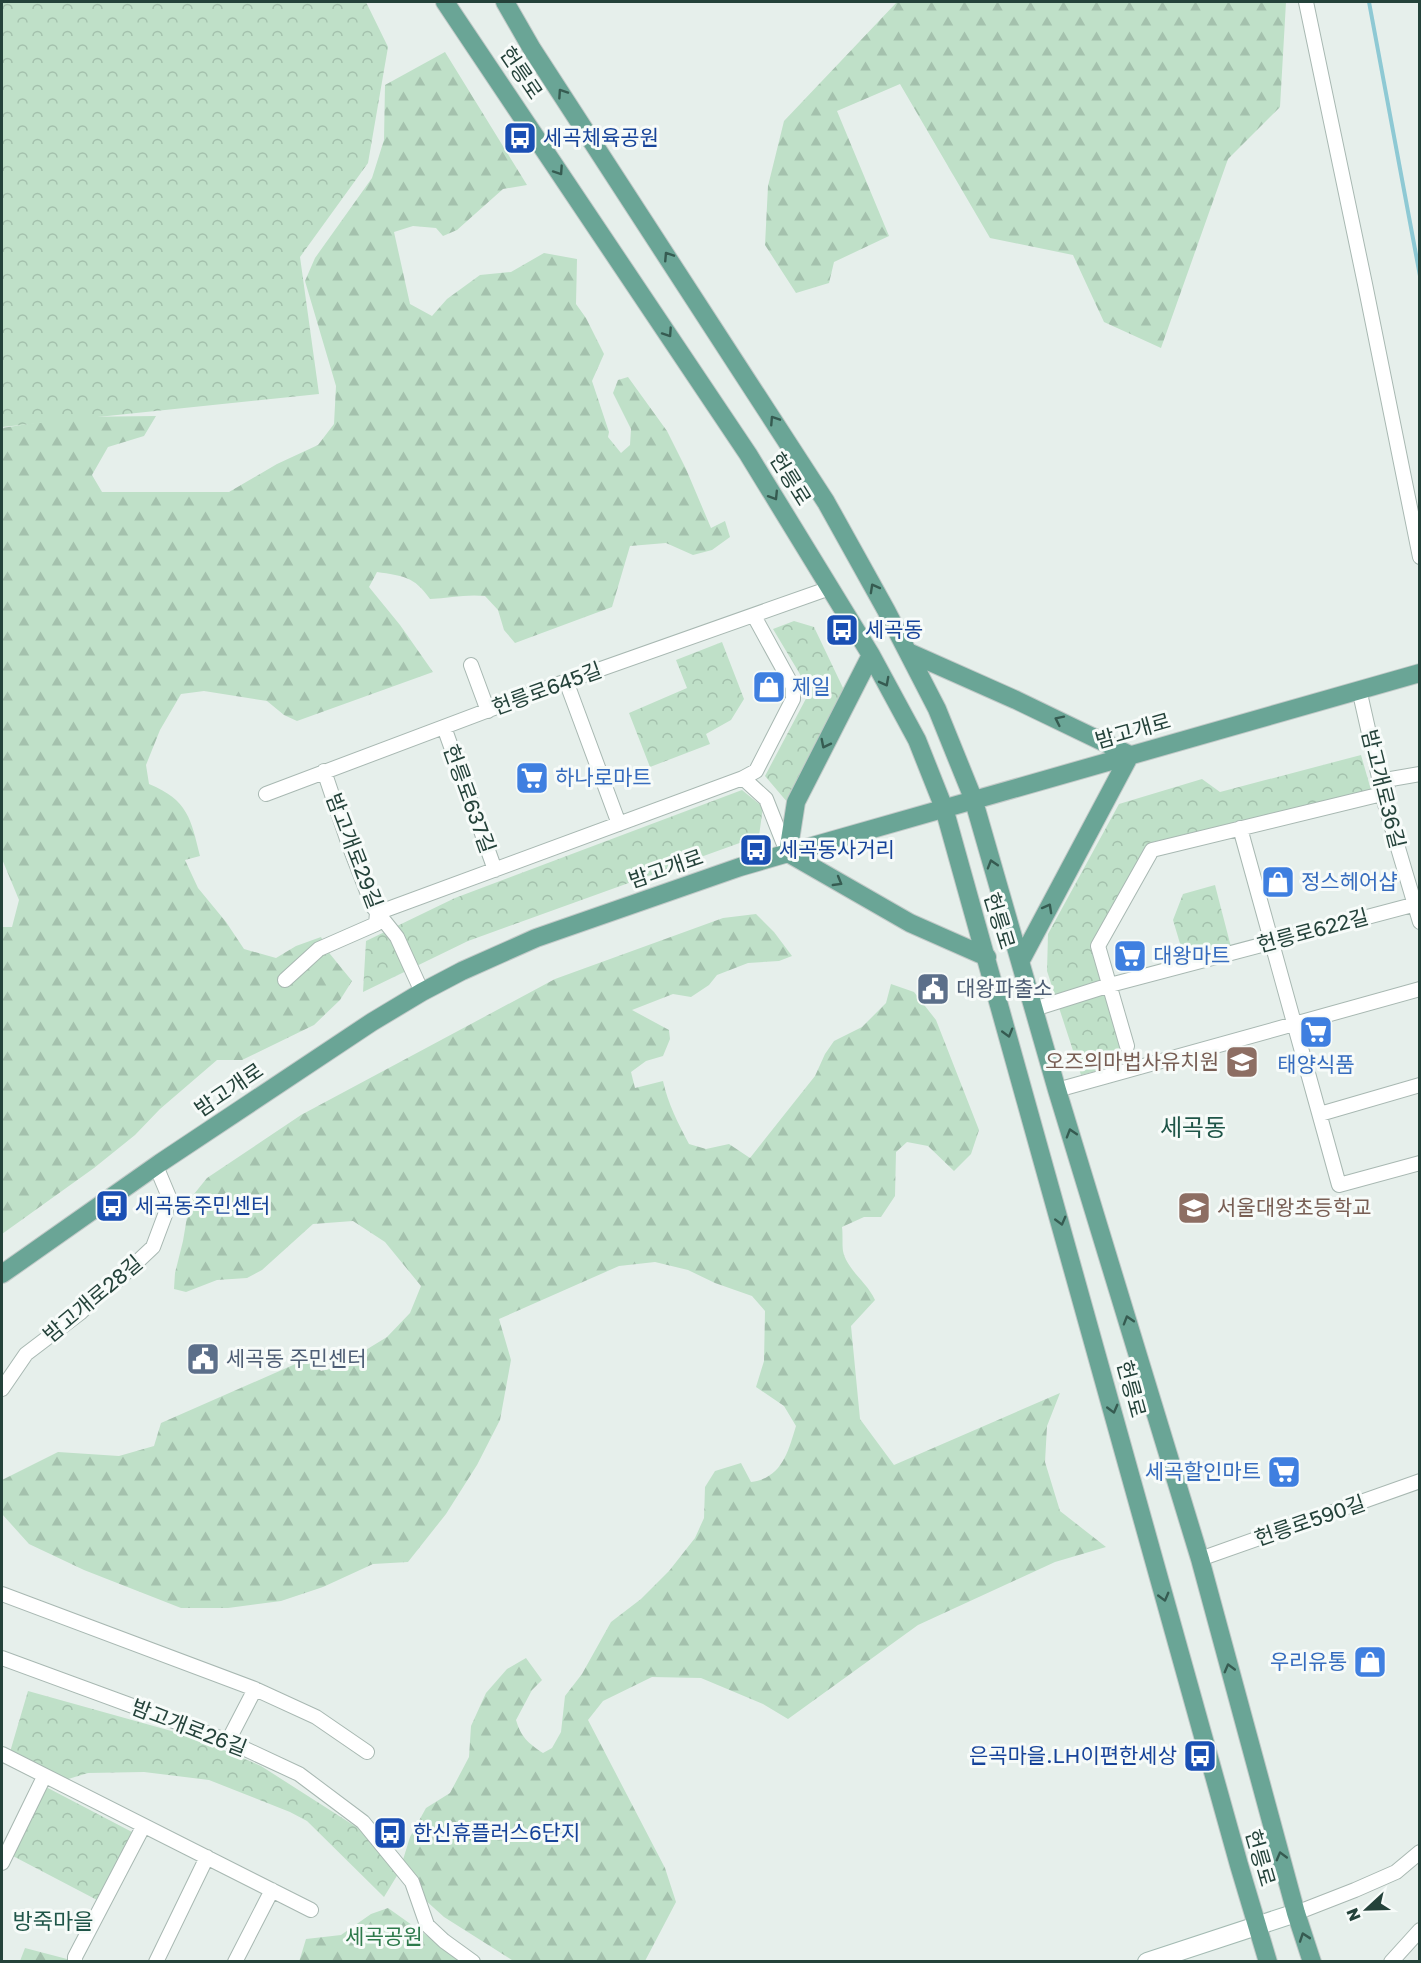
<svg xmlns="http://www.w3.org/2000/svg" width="1421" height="1963" viewBox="0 0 1421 1963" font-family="'Golos Text','Noto Sans KR',sans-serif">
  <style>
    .forest { fill: url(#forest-firs) }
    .park { fill: url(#park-crowns) }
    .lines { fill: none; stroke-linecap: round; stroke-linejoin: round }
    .stream { stroke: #8ec9d4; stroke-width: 4 }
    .street-casing { stroke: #a8b8b2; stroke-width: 16 }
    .secondary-casing { stroke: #a4bbb3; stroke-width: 20 }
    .primary-casing { stroke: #c2cac8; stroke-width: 20 }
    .street { stroke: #fff; stroke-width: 14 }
    .secondary { stroke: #fff; stroke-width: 18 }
    .primary { stroke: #6aa596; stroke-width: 18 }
    .oneway { stroke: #365b51 }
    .labels { text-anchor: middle; stroke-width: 6; stroke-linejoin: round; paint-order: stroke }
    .street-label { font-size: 21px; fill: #24423a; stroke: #f7fbf9 }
    .transit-label { font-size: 21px; fill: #164399; stroke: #f7fbf9; text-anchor: start }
    .shop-label { font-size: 21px; fill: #366cbe; stroke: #f7fbf9; text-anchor: start }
    .service-label { font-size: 21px; fill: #4e5e75; stroke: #f7fbf9; text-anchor: start }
    .education-label { font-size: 21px; fill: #785e54; stroke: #f7fbf9; text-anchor: end }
    .park-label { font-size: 21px; fill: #2d7a4b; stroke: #f7fbf9 }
    .neighbourhood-label { font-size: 22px; fill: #1f5548; stroke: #f7fbf9 }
    .quarter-label { font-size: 24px; fill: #1f5548; stroke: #f7fbf9 }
  </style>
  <defs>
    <pattern id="forest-firs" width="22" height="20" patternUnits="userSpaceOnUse" patternTransform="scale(1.5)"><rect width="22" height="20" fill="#bfe0c8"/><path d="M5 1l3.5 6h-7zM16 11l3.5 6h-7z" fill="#a4c1ad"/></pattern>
    <pattern id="park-crowns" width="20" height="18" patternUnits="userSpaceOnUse" patternTransform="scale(1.5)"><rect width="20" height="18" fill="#bfe0c8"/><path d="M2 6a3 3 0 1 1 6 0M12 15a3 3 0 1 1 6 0" fill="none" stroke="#a4c1ad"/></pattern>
  </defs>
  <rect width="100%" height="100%" fill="#e6efeb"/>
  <path class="forest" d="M897 2H1286L1280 107 1228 159 1161 348 1104 322 1073 255 990 238 900 84 837 111 889 236 834 262 829 283 796 293 765 245 768 186 784 121Z
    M445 52 527 185 503 189 457 230 443 236 436 228 413 226 394 232 410 304 432 316 447 299 480 275 511 272 544 253 577 259 576 304 586 318 604 354 592 381 609 432 608 437 621 453 630 445 631 429 613 393 618 380 628 377 667 431 686 469 711 528 725 521 730 537 712 550 693 555 666 543 630 546 612 607 515 643 504 630 498 610 485 596C466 594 449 598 430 599 414 576 403 576 377 572L369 587 400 625 433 672 297 721 284 715 267 701 204 691 181 694 160 730 146 765 149 784C188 800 191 819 200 856L185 860 198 888 226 922 244 949 276 958 296 946 321 937 330 954 352 981 340 1000 314 1025 242 1060H217L160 1109 135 1135 94 1168 2 1234V927H12L19 900 2 859V428L74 417 156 416 144 436 108 447 92 475 102 492H229L277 464 318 445 334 424 336 386 305 281 315 258 372 178 384 140 385 85Z
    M756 914 774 932 792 956 779 961 748 963 717 975 709 985 691 997 673 994 632 1010 669 1030 670 1039 663 1056 646 1061 631 1072 635 1088 663 1081C668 1104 678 1123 689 1144L706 1149 729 1144 750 1158 815 1076 825 1054 834 1041 862 1027 886 1003 891 984 914 992 936 1020 979 1130 971 1154 954 1171 928 1146 907 1142 896 1152 895 1196 881 1217H864L842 1227C843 1234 842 1244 843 1251 847 1270 867 1282 875 1300L851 1326 860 1419 894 1465 1060 1393 1047 1426 1045 1462 1060 1511 1106 1547 1055 1562 918 1625 788 1719 763 1704 701 1678 652 1677 603 1701 588 1720 665 1868 676 1902 645 1961 515 1962 444 1917 413 1889 402 1863 410 1837 426 1808 450 1793 469 1757 471 1726 486 1693 507 1669 526 1658 542 1680 532 1690 516 1720C521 1737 528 1743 543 1753L552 1748 561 1732 565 1696 582 1674 611 1622 641 1599 669 1571 695 1538 704 1518 705 1487 715 1471 741 1463 751 1482C782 1478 788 1452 796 1426L784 1406 756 1387 764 1361 765 1311 752 1296 715 1283 688 1270 655 1262 619 1266 499 1319 511 1360 500 1420 477 1465 446 1514 408 1562 373 1564 323 1587 281 1601 228 1608H181L84 1570 29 1544 2 1514V1480L58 1452 119 1456 154 1446 161 1423 309 1358 321 1371 338 1367 387 1337 410 1313 421 1286 385 1242 353 1221 313 1224 262 1270 247 1278 217 1280 186 1292 174 1289 175 1273 183 1241 190 1199 207 1178 301 1115 555 979 723 918Z
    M388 1908 464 1962H299L306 1939 341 1935 371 1914Z
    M25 1948 67 1959V1961H20Z"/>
  <path class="park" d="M2 2H366L388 47 368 163 300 257 319 394 2 427Z
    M794 621 814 627 844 690 788 803 765 776 810 691 773 629Z
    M722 642 744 699 731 720 706 734 710 744 650 767 629 713 687 688 676 660Z
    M1361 755 1371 790 1149 843 1090 945 1125 1063 1081 1075 1047 971 1048 934 1119 804 1202 779 1220 792Z
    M742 790 763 807 759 836 468 941 363 992 366 941 455 898Z
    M1215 885 1231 947 1184 957 1173 920 1183 894Z
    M28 1691 175 1732 207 1743 261 1766 358 1828 398 1874 384 1897 307 1821 290 1812 209 1780 144 1772 88 1773 65 1780 10 1752Z
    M46 1787 132 1832 97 1900 11 1855Z"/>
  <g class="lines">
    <path class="stream" d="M1369 2 1420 276"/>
    <defs>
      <path id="street" d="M1306 2 1365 284 1420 557
        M754 616 793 687V699L756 771 743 778 766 799 787 852
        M471 665 488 711
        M566 681 619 824
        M1359 689 1385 804 1420 922
        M444 727 495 870
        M324 771 349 845 373 907 397 937 422 992
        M266 794 547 688 830 588
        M1240 828 1339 1185 1420 1163
        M377 913 743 778
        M285 980 319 949 376 924 377 913
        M1034 1009 1110 985 1420 903
        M1127 1046 1098 946 1152 850 1382 794 1391 779 1420 774
        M1057 1090 1420 989
        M1320 1114 1420 1085
        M2 1389 26 1354 80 1313 99 1294 117 1281 153 1247 165 1215 169 1197 156 1166
        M1200 1559 1420 1481
        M2 1594 255 1689 316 1717 367 1752
        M2 1658 228 1741 299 1774 363 1822 412 1882 427 1925 444 1941 473 1962
        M228 1741 255 1689
        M2 1754 311 1910
        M2 1863 44 1777
        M1296 1913 1355 1890 1396 1872 1420 1852
        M75 1962V1957L143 1827
        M156 1962 207 1857
        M235 1962 272 1890
        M1391 1962 1420 1930"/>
      <path id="secondary" d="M1147 1962 1296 1913"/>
      <path id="primary" d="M445 2 748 454 871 655 917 740 944 808 1239 1865 1268 1962
        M505 2 532 49 826 502 886 610 937 709 973 798 1057 1090 1200 1559 1296 1913 1312 1962
        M908 652 1016 700 1130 755
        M788 853 910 923 987 957
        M788 853 796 802 871 655
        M1021 960 1130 755
        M2 1274 160 1163 372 1022 422 992 462 971 536 938 740 867 788 853 1420 673"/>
    </defs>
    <use href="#street" class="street-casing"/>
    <use href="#secondary" class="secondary-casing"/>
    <use href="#primary" class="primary-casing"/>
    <use href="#street" class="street"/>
    <use href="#secondary" class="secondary"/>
    <use href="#primary" class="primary"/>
  </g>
  <defs><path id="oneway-chevron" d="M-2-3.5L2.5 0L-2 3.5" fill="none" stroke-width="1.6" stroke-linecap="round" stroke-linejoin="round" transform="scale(1.5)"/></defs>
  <g class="oneway">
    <use href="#oneway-chevron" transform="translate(562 93) rotate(-124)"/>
    <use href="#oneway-chevron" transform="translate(559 171) rotate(56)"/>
    <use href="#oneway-chevron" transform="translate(668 256) rotate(-123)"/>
    <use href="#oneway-chevron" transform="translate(668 333) rotate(56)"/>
    <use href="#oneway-chevron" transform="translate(774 420) rotate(-123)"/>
    <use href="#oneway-chevron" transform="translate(774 496) rotate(58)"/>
    <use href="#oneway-chevron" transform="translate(874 588) rotate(-119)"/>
    <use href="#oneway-chevron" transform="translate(885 682) rotate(62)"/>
    <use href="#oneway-chevron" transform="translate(1059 720) rotate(-154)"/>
    <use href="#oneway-chevron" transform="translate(825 744) rotate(117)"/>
    <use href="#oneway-chevron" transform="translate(992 864) rotate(-107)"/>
    <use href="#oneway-chevron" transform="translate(838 882) rotate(30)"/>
    <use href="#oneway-chevron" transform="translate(1048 908) rotate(-61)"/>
    <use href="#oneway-chevron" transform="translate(1008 1033) rotate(74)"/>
    <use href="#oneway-chevron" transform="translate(1071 1133) rotate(-107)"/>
    <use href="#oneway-chevron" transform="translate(1061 1221) rotate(75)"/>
    <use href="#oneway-chevron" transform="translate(1128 1320) rotate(-107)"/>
    <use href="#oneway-chevron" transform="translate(1113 1409) rotate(75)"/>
    <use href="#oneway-chevron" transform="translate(1164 1597) rotate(75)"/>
    <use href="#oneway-chevron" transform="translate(1229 1668) rotate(-105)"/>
    <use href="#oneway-chevron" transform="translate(1281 1856) rotate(-105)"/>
    <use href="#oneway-chevron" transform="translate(1304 1937) rotate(-109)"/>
  </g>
  <defs>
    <symbol id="bus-square" viewBox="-11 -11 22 22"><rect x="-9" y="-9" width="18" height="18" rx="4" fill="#1a4fb4" stroke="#f7fbf9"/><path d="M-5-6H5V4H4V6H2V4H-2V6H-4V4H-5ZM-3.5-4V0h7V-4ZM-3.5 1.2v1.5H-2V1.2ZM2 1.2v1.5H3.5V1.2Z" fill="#fff"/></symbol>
    <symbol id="shop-square" viewBox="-11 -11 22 22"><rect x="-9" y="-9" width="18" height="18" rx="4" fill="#3f7fe0" stroke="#f7fbf9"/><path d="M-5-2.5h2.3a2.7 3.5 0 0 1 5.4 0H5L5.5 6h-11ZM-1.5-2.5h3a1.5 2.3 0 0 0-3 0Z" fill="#fff"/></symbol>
    <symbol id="supermarket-square" viewBox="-11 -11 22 22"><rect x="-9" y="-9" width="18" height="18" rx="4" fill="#3f7fe0" stroke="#f7fbf9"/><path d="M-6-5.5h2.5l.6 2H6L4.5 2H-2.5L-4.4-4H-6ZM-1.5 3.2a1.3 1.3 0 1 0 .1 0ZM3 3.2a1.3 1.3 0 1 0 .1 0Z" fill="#fff"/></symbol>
    <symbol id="civic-square" viewBox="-11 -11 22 22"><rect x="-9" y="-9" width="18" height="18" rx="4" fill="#5c6f8a" stroke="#f7fbf9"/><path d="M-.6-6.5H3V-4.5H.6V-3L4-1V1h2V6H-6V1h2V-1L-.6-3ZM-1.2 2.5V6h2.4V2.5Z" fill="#fff"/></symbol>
    <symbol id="school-square" viewBox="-11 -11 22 22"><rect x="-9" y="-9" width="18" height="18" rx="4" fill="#8d6e63" stroke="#f7fbf9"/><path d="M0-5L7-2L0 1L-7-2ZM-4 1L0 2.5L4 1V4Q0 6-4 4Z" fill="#fff"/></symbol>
  </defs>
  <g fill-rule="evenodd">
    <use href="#bus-square" x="501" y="119" width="38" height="38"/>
    <use href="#bus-square" x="823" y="611" width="38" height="38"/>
    <use href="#shop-square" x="750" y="668" width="38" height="38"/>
    <use href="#supermarket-square" x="513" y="759" width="38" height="38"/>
    <use href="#bus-square" x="737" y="831" width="38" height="38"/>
    <use href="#shop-square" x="1259" y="863" width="38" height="38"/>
    <use href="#supermarket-square" x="1111" y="937" width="38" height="38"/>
    <use href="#civic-square" x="914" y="970" width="38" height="38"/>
    <use href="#supermarket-square" x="1297" y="1013" width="38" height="38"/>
    <use href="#school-square" x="1223" y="1043" width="38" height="38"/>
    <use href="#bus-square" x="93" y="1187" width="38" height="38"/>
    <use href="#school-square" x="1175" y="1189" width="38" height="38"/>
    <use href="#civic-square" x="184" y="1340" width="38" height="38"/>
    <use href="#supermarket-square" x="1265" y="1453" width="38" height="38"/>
    <use href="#shop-square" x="1351" y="1643" width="38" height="38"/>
    <use href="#bus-square" x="1181" y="1737" width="38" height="38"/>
    <use href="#bus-square" x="371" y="1814" width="38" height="38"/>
  </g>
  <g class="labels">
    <g class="street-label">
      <text transform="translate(521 73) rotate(56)" y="7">헌릉로</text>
      <text transform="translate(790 479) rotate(58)" y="7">헌릉로</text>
      <text transform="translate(547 689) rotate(-20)" y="7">헌릉로645길</text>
      <text transform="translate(1133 731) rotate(-16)" y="7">밤고개로</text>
      <text transform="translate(1383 789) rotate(76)" y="7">밤고개로36길</text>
      <text transform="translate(469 799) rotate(70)" y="7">헌릉로637길</text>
      <text transform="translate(354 851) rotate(69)" y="7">밤고개로29길</text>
      <text transform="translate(666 869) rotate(-19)" y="7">밤고개로</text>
      <text transform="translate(999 921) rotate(73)" y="7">헌릉로</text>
      <text transform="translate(1313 931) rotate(-15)" y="7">헌릉로622길</text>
      <text transform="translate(229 1090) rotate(-34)" y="7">밤고개로</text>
      <text transform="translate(93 1299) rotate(-40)" y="7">밤고개로28길</text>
      <text transform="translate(1131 1389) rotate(75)" y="7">헌릉로</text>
      <text transform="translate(1310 1521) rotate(-19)" y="7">헌릉로590길</text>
      <text transform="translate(189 1728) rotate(21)" y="7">밤고개로26길</text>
      <text transform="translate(1260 1858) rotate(74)" y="7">헌릉로</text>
    </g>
    <g class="transit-label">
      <text x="543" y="145">세곡체육공원</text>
      <text x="865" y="637">세곡동</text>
      <text x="779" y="857">세곡동사거리</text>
      <text x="135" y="1213">세곡동주민센터</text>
      <text x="1177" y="1763" text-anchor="end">은곡마을.LH이편한세상</text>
      <text x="413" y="1840">한신휴플러스6단지</text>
    </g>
    <g class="shop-label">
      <text x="792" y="694">제일</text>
      <text x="555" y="785">하나로마트</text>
      <text x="1301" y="889">정스헤어샵</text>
      <text x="1153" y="963">대왕마트</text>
      <text x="1316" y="1072" text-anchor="middle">태양식품</text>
      <text x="1261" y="1479" text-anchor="end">세곡할인마트</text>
      <text x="1347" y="1669" text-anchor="end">우리유통</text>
    </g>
    <g class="service-label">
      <text x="956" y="996">대왕파출소</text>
      <text x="226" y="1366">세곡동 주민센터</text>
    </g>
    <g class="education-label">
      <text x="1219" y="1069">오즈의마법사유치원</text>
      <text x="1217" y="1215" text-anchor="start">서울대왕초등학교</text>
    </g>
    <g class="park-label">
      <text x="384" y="1944">세곡공원</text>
    </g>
    <g class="neighbourhood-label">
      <text x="53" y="1929">방죽마을</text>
    </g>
    <g class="quarter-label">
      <text x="1193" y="1136">세곡동</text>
    </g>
  </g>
  <rect width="1421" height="1963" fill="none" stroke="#24423a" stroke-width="6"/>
  <g transform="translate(1367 1909) rotate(248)" stroke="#f7fbf9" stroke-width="4.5" paint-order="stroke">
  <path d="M0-4.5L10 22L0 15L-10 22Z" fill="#24423a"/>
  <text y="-9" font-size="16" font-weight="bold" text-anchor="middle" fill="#24423a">N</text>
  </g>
</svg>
